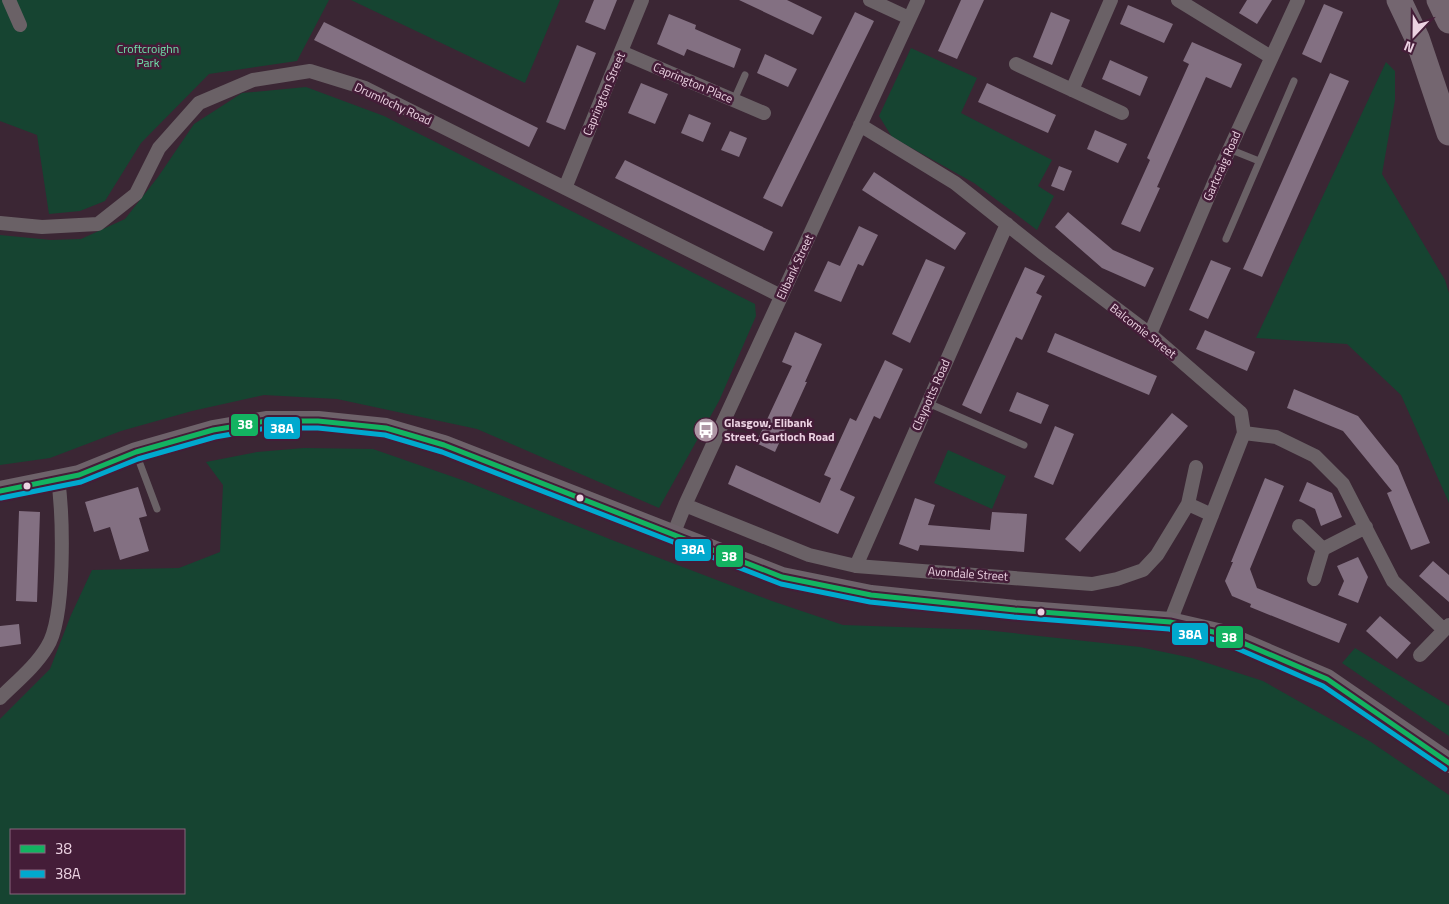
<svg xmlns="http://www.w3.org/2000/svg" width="1449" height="904" viewBox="0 0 1449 904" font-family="'Titillium Web',sans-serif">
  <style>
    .green { fill: #164431; fill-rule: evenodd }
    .building { fill: #837082 }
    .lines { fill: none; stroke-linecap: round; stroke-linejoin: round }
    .lane { stroke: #6a6166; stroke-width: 7 }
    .street { stroke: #6a6166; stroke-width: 14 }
    .secondary { stroke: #6e626a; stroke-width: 20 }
    .highway { stroke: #746670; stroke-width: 25 }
    .bus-1-casing { stroke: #441d38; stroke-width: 9 }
    .bus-2-casing { stroke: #441d38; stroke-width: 9 }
    .bus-1 { stroke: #13b361; stroke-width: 5 }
    .bus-2 { stroke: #00a9ce; stroke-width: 5 }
    .bus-dot { fill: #ecd2e2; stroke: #441d38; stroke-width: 2 }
    .labels { text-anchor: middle; stroke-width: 5; stroke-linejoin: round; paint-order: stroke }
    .park-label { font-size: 12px; fill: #70e4ac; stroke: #441d38 }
    .street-label { font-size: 12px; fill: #ecd2e2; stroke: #441d38 }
    .poi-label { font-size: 12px; font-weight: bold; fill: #ecd2e2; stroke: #441d38; text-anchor: start }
    .line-badge { stroke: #441d38; stroke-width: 2 }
    .badge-label { font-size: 14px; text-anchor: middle; font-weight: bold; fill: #fff }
  </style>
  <rect width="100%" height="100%" fill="#3b2634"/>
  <path class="green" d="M0 0H329L297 61 209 74 141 143 105 201 80 211 49 214 37 135 0 121Z
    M351 0H560L525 83Z
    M911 48 977 78 961 113 1052 160 1038 186 1054 196 1037 230 974 183 892 137 879 116Z
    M1386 62 1395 71V100L1382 174 1445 280 1449 293V503L1401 395 1347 344 1256 338Z
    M306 87 384 116 755 304 756 316 719 401 659 508 477 429 337 399 264 395 192 411 121 431 50 458 0 465V235L51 240 81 239 125 219 158 177 194 124 242 93Z
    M304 448 373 449 465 481 612 540 772 601 843 625 985 630 1140 647 1192 658 1263 681 1371 742 1449 795V904H0V719L50 669 71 615 92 570 179 568 220 552 223 485 206 462 257 452ZM11 830H184V893H11Z
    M948 450 1006 476 992 509 934 483Z
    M1355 648 1449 706V736L1342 663Z"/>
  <path class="building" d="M594 0H617L605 30 585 22Z
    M739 0H787L822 17 813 35Z
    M961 0H984L957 59 938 51Z
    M1247 0H1272L1257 24 1239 13Z
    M1324 4 1343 12 1321 63 1302 54Z
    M1128 5 1173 24 1164 43 1120 24Z
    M855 12 874 21 782 207 763 198Z
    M1051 12 1070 20 1052 65 1033 57Z
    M669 14 696 25 695 29 741 49 734 68 687 49 684 56 657 44Z
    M324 22 538 128 529 147 314 40Z
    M1192 42 1242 64 1231 88 1206 77 1157 187 1160 188 1140 232 1121 224 1150 160 1147 158 1189 64 1183 61Z
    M577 45 596 53 565 130 546 122Z
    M765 54 797 69 788 87 757 73Z
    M1110 60 1148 77 1140 96 1102 79Z
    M1330 73 1349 81 1262 277 1243 269Z
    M641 83 668 94 655 124 628 113Z
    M987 83 1056 115 1048 133 978 102Z
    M689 114 711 123 703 142 681 133Z
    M1095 130 1127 144 1118 163 1087 149Z
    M730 131 747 138 739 157 721 150Z
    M625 160 773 232 764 251 615 178Z
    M1059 166 1072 171 1064 191 1051 186Z
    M874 172 966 233 955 250 862 190Z
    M1068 212 1113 250 1154 268 1145 287 1102 268 1055 227Z
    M859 226 878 235 863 266 858 264 841 302 814 291 828 261 840 266Z
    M926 259 945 267 910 343 892 334Z
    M1211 260 1231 268 1208 319 1189 310Z
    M1025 267 1045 276 1036 293 1042 296 1022 340 1016 337 981 414 962 405Z
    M1205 330 1255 352 1247 371 1196 349Z
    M795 332 822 344 805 382H807L775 452 756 443 792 366 782 362Z
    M1055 333 1157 376 1149 395 1047 352Z
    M885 360 903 369 880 419 874 416 840 490 855 497 838 534 728 484 736 465 820 503 831 478 824 475 850 418 856 421Z
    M1294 389 1358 416 1398 466 1430 543 1411 550 1387 493 1392 491 1343 431 1287 408Z
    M1017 392 1049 405 1041 424 1009 411Z
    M1172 413 1188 426 1080 552 1065 539Z
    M1055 426 1074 434 1053 485 1034 477Z
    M1265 478 1284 486 1250 569 1257 588 1347 624 1339 643 1250 607 1251 604 1232 596 1225 581 1233 562H1231Z
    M1307 482 1332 493 1342 517 1321 526 1315 509 1299 501Z
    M138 487 147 516 139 518 149 551 120 560 110 527 94 532 85 502Z
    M915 498 935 505 928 525 990 530 992 512 1027 514 1024 552 920 545 918 551 899 544Z
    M19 511 40 512 37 602 16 601Z
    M1358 557 1368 577 1358 603 1338 595 1344 581 1337 566Z
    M1433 561 1449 575V602L1419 576Z
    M1380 616 1411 643 1397 659 1366 631Z
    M19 624 21 644 0 647V626Z"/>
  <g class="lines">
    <path class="lane" d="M734 100 745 75
      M1229 149 1259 161
      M1226 239 1294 81
      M928 403 1024 445
      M136 453 157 509"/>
    <path class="street" d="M9 0 20 25
      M870 0 909 18
      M1178 0 1271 57
      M621 52 764 113
      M1016 64 1122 113
      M1072 90 1111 0
      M860 125 955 183 1044 254 1150 334 1241 413 1244 433 1170 622
      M565 188 642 0
      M0 223 42 227 98 224 136 194 159 148 199 103 253 80 310 71 365 88 781 296
      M1150 334 1214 183 1298 0
      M1244 433 1276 437 1315 456 1343 484 1393 581 1444 630
      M1188 504 1212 515
      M685 505 809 555 856 566 1092 584 1117 579 1143 570 1157 555 1188 504 1196 467
      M1299 526 1323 549 1314 579
      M673 535 685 505 918 0
      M1323 549 1366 527
      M856 566 1007 224
      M1420 655 1449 625
      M0 698C16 682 35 667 47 647 66 618 63 515 58 479"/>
    <path class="secondary" d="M0 491 79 475 136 452 213 430 266 421H318L386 428 444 445 782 577 871 595 1015 610 1170 622 1222 634 1327 679 1449 763"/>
    <path class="highway" d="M1399 0 1417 38 1449 133
      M1439 0 1449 21"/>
    <defs>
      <path id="bus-1" d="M0 491 79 475 136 452 213 430 266 421H318L386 428 444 445 782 577 871 595 1015 610 1170 622 1222 634 1327 679 1449 763"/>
      <path id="bus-2" d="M1 498 81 482 138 459 215 437 267 428H318L385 435 442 452 781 584 870 602 1014 617 1169 629 1220 641 1323 686 1445 769"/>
    </defs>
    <use href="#bus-1" class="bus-1-casing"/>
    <use href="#bus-2" class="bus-2-casing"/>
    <use href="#bus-1" class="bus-1"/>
    <use href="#bus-2" class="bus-2"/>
  </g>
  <defs>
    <symbol id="bus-disc" viewBox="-11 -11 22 22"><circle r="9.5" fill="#ae96a5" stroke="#441d38"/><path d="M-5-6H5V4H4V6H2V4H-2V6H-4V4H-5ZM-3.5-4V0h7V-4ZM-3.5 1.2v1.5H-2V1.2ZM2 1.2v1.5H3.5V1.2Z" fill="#fff"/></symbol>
  </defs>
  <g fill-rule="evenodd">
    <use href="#bus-disc" x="692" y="416" width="28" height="28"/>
  </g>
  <g class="bus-dot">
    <circle cx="27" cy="486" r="4.5"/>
    <circle cx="580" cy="498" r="4.5"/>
    <circle cx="1041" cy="612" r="4.5"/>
  </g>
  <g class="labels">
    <g class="park-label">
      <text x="148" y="53">Croftcroighn<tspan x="148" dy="14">Park</tspan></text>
    </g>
    <g class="street-label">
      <text transform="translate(693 83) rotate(23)" y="4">Caprington Place</text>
      <text transform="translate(604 94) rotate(-67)" y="4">Caprington Street</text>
      <text transform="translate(393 104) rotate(25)" y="4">Drumlochy Road</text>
      <text transform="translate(1222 166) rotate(-66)" y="4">Gartcraig Road</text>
      <text transform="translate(795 267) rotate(-65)" y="4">Elibank Street</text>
      <text transform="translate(1143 331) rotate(38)" y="4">Balcomie Street</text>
      <text transform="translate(931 395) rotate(-66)" y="4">Claypotts Road</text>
      <text transform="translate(968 574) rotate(4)" y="4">Avondale Street</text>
    </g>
    <g class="poi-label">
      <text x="724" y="427">Glasgow, Elibank<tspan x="724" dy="14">Street, Gartloch Road</tspan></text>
    </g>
  </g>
  <g class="line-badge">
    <rect x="230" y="413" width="29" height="24" rx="5" fill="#13b361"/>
    <rect x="263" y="416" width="38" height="24" rx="5" fill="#00a9ce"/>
    <rect x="674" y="538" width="38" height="24" rx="5" fill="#00a9ce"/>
    <rect x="715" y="544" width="29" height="24" rx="5" fill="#13b361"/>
    <rect x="1171" y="622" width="38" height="24" rx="5" fill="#00a9ce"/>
    <rect x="1215" y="625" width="29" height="24" rx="5" fill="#13b361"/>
  </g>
  <g class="badge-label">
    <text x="245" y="429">38</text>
    <text x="282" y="433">38A</text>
    <text x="693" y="554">38A</text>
    <text x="729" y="561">38</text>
    <text x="1190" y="639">38A</text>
    <text x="1229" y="642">38</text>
  </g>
  <rect x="10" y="829" width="175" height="65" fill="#441d38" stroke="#87657c"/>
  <rect x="20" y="845" width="25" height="8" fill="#13b361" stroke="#87657c"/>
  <text x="55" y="854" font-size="15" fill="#ecd2e2">38</text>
  <rect x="20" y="870" width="25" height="8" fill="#00a9ce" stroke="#87657c"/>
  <text x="55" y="879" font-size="15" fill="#ecd2e2">38A</text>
  <g transform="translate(1414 35) rotate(202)" stroke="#441d38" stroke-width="4" paint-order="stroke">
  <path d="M0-4L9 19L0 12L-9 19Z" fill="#ecd2e2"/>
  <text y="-8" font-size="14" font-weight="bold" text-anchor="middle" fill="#ecd2e2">N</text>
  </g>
</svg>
